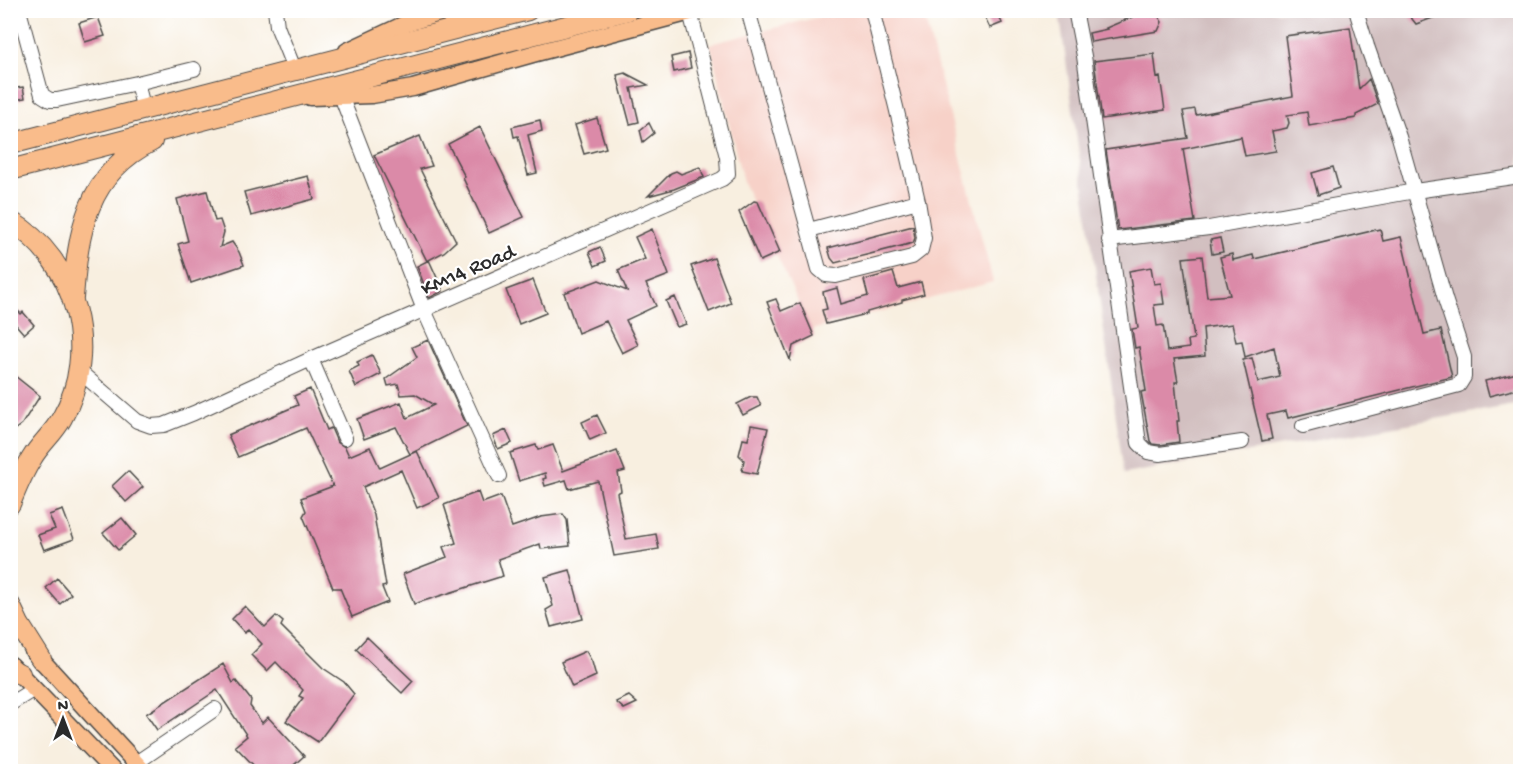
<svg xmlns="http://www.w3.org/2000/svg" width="1531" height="782" viewBox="0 0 1531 782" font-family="'Gochi Hand',sans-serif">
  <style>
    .built { fill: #f7d1c8 }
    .industrial { fill: #d2bfc0 }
    .building { fill: #db8aa8 }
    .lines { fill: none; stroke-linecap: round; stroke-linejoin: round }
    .minor-casing { stroke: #4a4846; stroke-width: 16 }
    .major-casing { stroke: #4a4846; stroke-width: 19 }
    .highway-casing { stroke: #4a4846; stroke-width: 22 }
    .minor { stroke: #fff; stroke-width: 14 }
    .major { stroke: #f9bc8b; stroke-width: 16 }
    .highway { stroke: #f9bc8b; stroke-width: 20 }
    .labels { text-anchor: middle; stroke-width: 4.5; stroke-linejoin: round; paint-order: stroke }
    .street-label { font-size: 22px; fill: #2b2b2b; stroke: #fff }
  </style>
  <rect width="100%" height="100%" fill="#fff"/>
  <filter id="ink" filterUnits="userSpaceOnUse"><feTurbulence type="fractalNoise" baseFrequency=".0167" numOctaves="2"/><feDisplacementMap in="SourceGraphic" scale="12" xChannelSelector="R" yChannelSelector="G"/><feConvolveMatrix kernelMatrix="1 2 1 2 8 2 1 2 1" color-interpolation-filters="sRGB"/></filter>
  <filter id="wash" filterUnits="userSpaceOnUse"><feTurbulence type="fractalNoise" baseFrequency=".008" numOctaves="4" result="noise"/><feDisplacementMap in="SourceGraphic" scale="24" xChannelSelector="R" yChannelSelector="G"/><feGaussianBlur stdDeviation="1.35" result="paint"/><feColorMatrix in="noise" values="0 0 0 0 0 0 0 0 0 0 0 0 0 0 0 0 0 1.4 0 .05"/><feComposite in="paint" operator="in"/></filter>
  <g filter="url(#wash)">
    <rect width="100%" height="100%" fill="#f8efe0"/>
    <path class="built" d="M843 11H923L993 282 811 330 743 182 710 44Z"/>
    <path class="industrial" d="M1059 11H1520V404L1124 474Z"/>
    <g id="blocks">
      <path class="building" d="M994 10H996L1002 23 990 28 984 15Z
        M1405 10H1449V12L1416 24Z
        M1156 12 1162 22 1158 31 1091 42 1089 33 1107 29 1106 28 1137 15Z
        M98 17 105 36 85 42 79 23Z
        M1350 27 1359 89 1369 79 1378 104 1356 115V118L1309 126 1307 112 1287 115 1289 123 1287 128 1272 131 1276 151 1245 156 1241 137 1183 149 1195 221 1118 230 1106 150 1188 138 1183 111 1195 109 1196 115 1293 96 1285 36Z
        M688 53 691 68 674 72 671 57Z
        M1154 54 1157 78 1160 77 1165 110 1102 119 1094 61Z
        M625 73 648 85 631 88 639 122 630 124 617 75Z
        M23 87 25 98 10 101V89Z
        M597 118 606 148 584 154 575 125Z
        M540 120 542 131 528 135 537 173 528 175 518 136 514 137 512 127Z
        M649 123 654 133 643 142 640 130Z
        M480 127 524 217 489 233 463 178 465 177 448 144Z
        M420 136 432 166 420 169 456 241 444 252 427 261 374 155Z
        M700 167 704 177 674 189 648 196 671 173 676 171 681 174Z
        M1333 167 1339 188 1318 195 1312 173Z
        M308 176 314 199 251 216 244 192Z
        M207 191 215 221 220 220 224 232 220 247 232 242 239 252 244 265 191 283 178 244 188 241 177 199Z
        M754 201 758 202 780 252 760 261 739 212Z
        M913 226 915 238 913 243 835 263 831 258 828 248Z
        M652 229 669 275 646 284 656 306 626 320 638 345 622 353 606 321 578 333 564 293 599 280 627 291 618 270 645 259 635 237Z
        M1380 229 1383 241 1401 237 1424 334 1441 330 1452 377 1288 418 1286 411 1267 415 1272 439 1262 441 1243 360 1252 358 1258 382 1280 377 1274 347 1245 357 1242 341 1236 342 1232 324 1203 328 1205 356 1174 359 1178 382H1175L1179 421H1177L1179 442 1160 445 1152 444 1150 441 1141 392 1146 391 1139 347 1135 348 1132 329 1138 328 1129 271 1151 267 1154 284 1161 283 1164 304 1154 305 1157 326 1163 325 1167 351 1189 348 1188 340 1194 339 1183 258 1202 256 1207 297 1230 295 1220 257 1232 254 1233 260 1253 255 1254 259Z
        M1220 238 1223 252 1212 254 1210 240Z
        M600 247 606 261 595 266 589 252Z
        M714 258 731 303 709 312 691 266Z
        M429 260 443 291 429 298 417 266Z
        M893 272 898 288 921 282 924 294 902 300V302L867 312V314L826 324 822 310 827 309 823 292 837 288 841 304 868 296 864 280Z
        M533 280 546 313 519 324 506 290Z
        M675 297 686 324 677 327 666 301Z
        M776 299 781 311 800 303 814 336 793 346 790 360 767 302Z
        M10 303 21 314 23 312 34 325 24 334 10 318Z
        M428 340 467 426 410 454 396 427 364 439 357 419 401 402 407 418 434 405 415 394 401 395 398 384 388 386 386 379 417 357 412 347Z
        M372 355 381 374 356 387 349 371 359 366 357 362Z
        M10 372 40 396 22 424 10 433Z
        M1521 372V388L1489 396 1485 381Z
        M310 389 327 430 331 428 337 442 345 447 349 456 370 447 380 468 417 451 439 498 417 508 401 470 363 487 374 515 386 586 382 587 388 602 352 617 340 588H333L303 516 306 511 301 498 333 486 306 428 238 457 228 435 298 405 294 396Z
        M751 397H757L761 406 743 415 737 404Z
        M597 415 606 433 590 440 582 422Z
        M751 425 768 428 757 474 742 471 744 460 739 455 743 439 748 440Z
        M506 430 512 443 498 449 493 436Z
        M536 445 538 450 553 445 563 471 617 451 625 471 618 473 621 491 617 493 626 539 656 534 659 549 614 556 598 481 569 489 566 480 545 486 543 479 546 478 545 473 519 481 510 453Z
        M128 471 143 487 126 502 112 486Z
        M478 492 482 503 501 496 512 527 541 517 563 514 567 520 570 546 541 549 540 544 498 559 503 576 414 604 403 574 447 557 443 547 456 543 444 505Z
        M63 510 74 539 44 550 38 535 55 529 49 515Z
        M122 518 136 535 118 550 103 533Z
        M570 570 583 619 551 627 546 610 553 606 545 577Z
        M57 578 71 594 60 604 46 588Z
        M245 606 265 627 276 616 283 622 281 626 323 668 344 682 354 694 318 742 286 721 303 698 299 696 303 690 276 662 267 671 251 655 262 644 248 629 245 633 232 619Z
        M367 637 413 681 402 693 356 649Z
        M586 651 592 662 596 676 572 687 561 662Z
        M223 664 233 683 236 681 251 700 250 706 262 723 268 717 304 756 287 771H259L235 746 247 736 217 690 157 730 146 714Z
        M629 696 637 703 624 709 616 702Z"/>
    </g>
  </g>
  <g filter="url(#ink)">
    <use href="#blocks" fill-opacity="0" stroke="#4a4846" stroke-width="1.5"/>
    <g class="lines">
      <defs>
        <path id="minor" d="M19 10 42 95 50 100H57L137 83 144 110
          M275 10 277 26 295 71
          M748 10 819 269 826 275 836 276 912 257 921 250 924 238 918 201 896 107 872 10
          M1075 10 1084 56 1139 443 1148 452 1160 454 1242 442
          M137 83 194 69
          M341 96 424 310 499 476
          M809 230 918 201
          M1109 240 1209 228 1415 191 1520 176
          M311 359 345 438
          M79 371 137 421 151 426 164 425 194 413 311 359 722 179 728 174 727 157 690 12
          M1303 426 1459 385 1464 377V357L1445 299 1399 137 1367 46 1356 10
          M10 704 34 689
          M136 763 215 709"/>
        <path id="major" d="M347 51 407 23 449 10
          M310 97 372 95 413 88 536 53 698 10
          M33 651 144 772
          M11 665 114 772"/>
        <path id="highway" d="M10 144 528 10
          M10 170 628 10
          M10 221C77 260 100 352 62 418 54 433 40 444 32 458 23 472 16 489 10 504
          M73 298C78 232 86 174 152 141
          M10 605 19 624 41 659
          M10 669 20 674"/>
      </defs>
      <use href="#minor" class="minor-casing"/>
      <use href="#major" class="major-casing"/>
      <use href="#highway" class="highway-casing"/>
      <use href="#minor" class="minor"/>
      <use href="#major" class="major"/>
      <use href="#highway" class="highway"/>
    </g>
  </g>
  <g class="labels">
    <g class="street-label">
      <text transform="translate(467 268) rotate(-23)" y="8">KM14 Road</text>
    </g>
  </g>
  <rect width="1531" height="782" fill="none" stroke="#fff" stroke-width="36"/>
  <g transform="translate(63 719)" stroke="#ffffff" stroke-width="4.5" paint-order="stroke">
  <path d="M0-4.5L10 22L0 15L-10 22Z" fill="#2b2b2b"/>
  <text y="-9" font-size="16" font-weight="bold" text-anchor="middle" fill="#2b2b2b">N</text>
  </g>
</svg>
